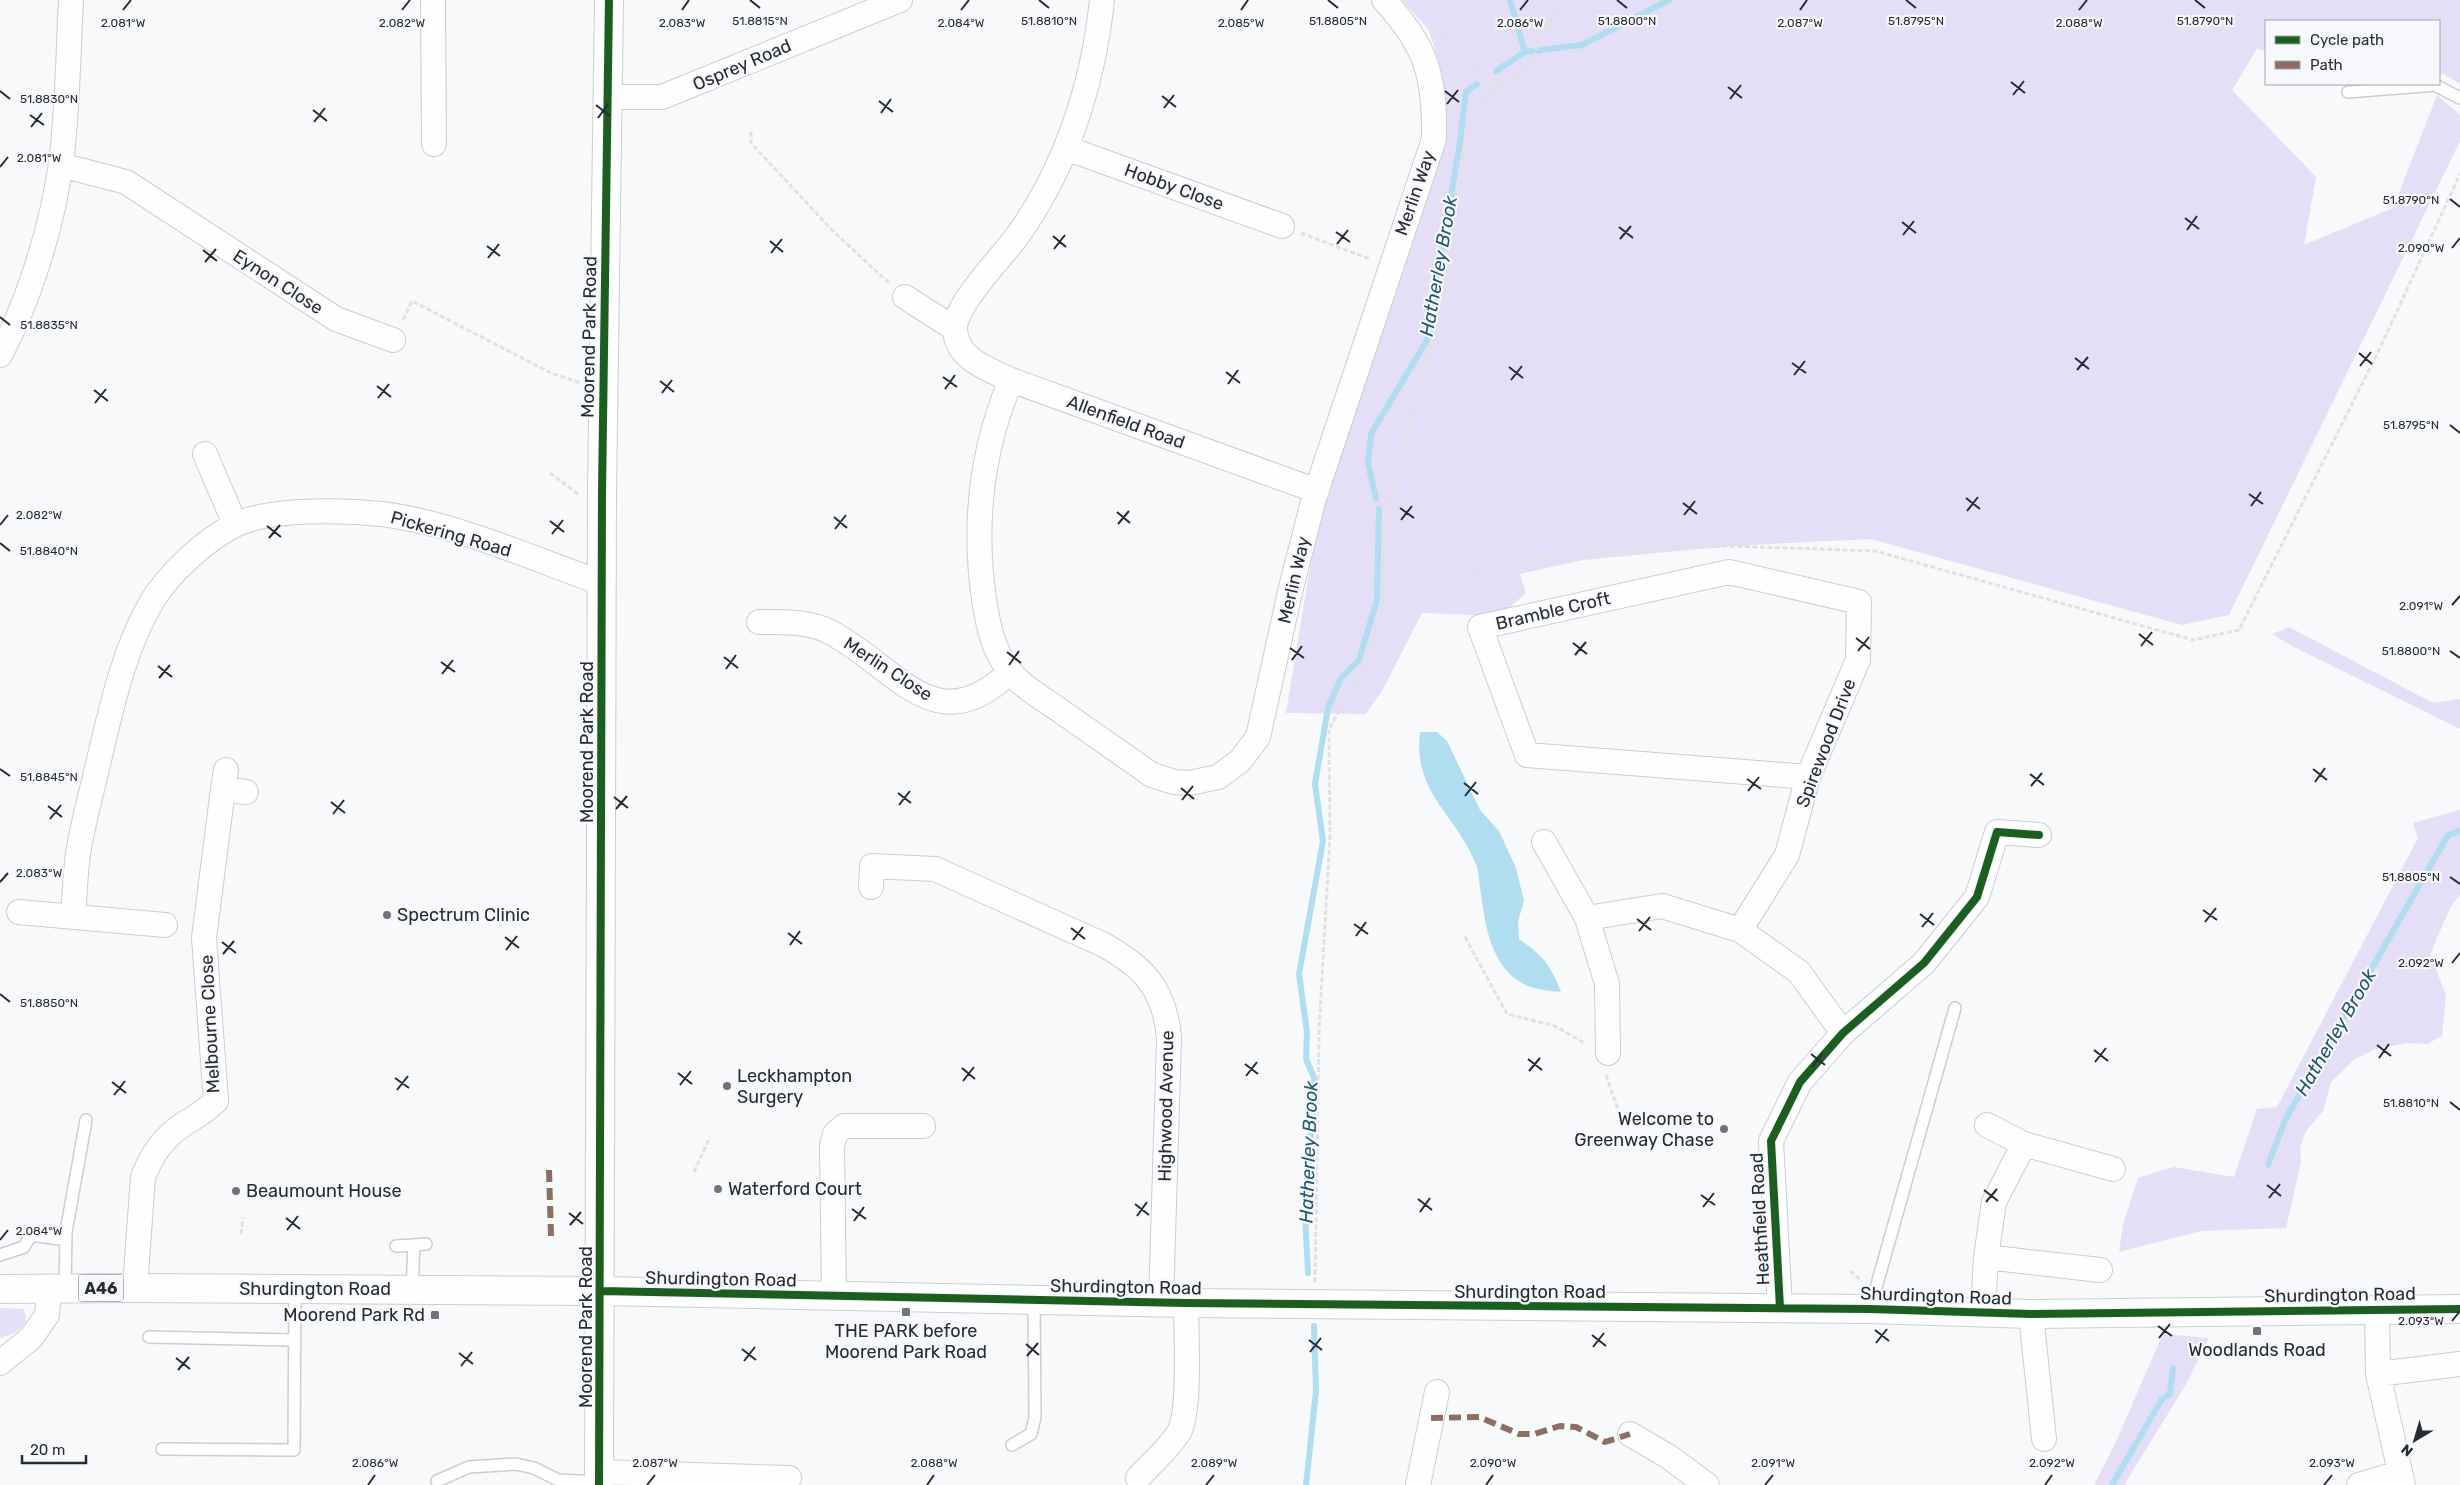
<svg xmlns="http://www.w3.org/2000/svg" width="2460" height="1485" viewBox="0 0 2460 1485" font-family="Rubik,sans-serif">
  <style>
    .green { fill: #e4def7 }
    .water { fill: #b0ddf0 }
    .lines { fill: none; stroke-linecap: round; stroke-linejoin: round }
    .stream { stroke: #b0ddf0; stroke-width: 6 }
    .lane-casing { stroke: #caced2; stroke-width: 14 }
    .street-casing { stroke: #caced2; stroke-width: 26 }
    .secondary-casing { stroke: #caced2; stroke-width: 30 }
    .primary-casing { stroke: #caced2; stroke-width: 30 }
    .path { stroke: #e1e1e2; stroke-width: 3; stroke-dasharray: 5 2.5; stroke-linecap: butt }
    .lane { stroke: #fefefe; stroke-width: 11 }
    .street { stroke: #fefefe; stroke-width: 24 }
    .secondary { stroke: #fefefe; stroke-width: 28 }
    .primary { stroke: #fefefe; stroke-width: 28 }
    .quiet { stroke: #8d6e63; stroke-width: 6; stroke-dasharray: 12 6; stroke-linecap: butt }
    .cycleway-casing { stroke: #f6f8fc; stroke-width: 11 }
    .cycleway { stroke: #1b5e20; stroke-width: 8 }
    .ticks { fill: none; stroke: #272c33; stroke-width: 2 }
    .poi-dot { fill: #707479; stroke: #f6f8fc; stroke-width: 2 }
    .labels { text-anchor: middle; stroke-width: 4.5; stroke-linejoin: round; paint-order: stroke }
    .shield { fill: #f6f8fc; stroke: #65696f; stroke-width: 1 }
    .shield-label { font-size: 16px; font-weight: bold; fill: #272c33 }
    .street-label { font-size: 18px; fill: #272c33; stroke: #f6f8fc }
    .poi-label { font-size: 18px; fill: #272c33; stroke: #f6f8fc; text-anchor: start }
    .water-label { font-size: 19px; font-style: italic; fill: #235769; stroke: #f6f8fc }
    .ticks-label { font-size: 12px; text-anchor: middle; fill: #272c33; stroke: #f6f8fc; stroke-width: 4.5; stroke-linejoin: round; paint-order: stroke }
  </style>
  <rect width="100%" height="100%" fill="#f7f9fb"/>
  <path class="green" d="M1402 0H2460V84L2444 74 2439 75V21H2266V51L2257 49 2232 90 2316 177 2304 245 2393 208 2437 95 2460 115V141L2229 615 2182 625 1871 539 1730 546 1583 560 1520 574 1526 593 1500 616 1422 613 1383 689 1366 714 1286 713 1319 513 1367 358 1377 350 1443 77 1429 30Z
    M2289 627 2433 703 2460 699V729L2290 645 2272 634Z
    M2460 810V894L2450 908 2430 954 2446 995 2442 1036 2427 1044 2407 1043 2375 1049 2355 1059 2331 1082 2323 1111 2306 1131 2300 1147 2301 1162 2286 1228 2201 1231 2119 1252 2123 1224 2138 1178 2173 1167 2234 1177 2257 1109 2277 1107 2418 838 2413 823Z
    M0 1308 23 1309C33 1327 14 1334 0 1338Z
    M2163 1334 2209 1338 2185 1386 2124 1485H2094L2114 1446Z"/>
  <path class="water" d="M1420 732H1437L1447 741 1480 810 1499 831 1516 868 1524 901 1518 921 1519 939C1543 956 1550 964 1561 992 1542 990 1522 988 1509 973 1487 949 1485 919 1480 888 1479 880 1479 869 1475 862 1454 812 1413 793 1420 732Z"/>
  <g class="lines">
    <path class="stream" d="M1525 52 1582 45 1669 0
      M1496 71 1525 52 1510 0
      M1376 499 1368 463 1371 434 1427 340 1460 142 1466 92 1477 84
      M2268 1165 2285 1120 2448 835 2460 831
      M1308 1273 1305 1214 1315 1080 1306 1059 1307 1032 1299 974 1323 841 1315 784 1328 708 1341 678 1359 660 1377 600 1379 509
      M1306 1485 1316 1391 1314 1326
      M2112 1485 2162 1399 2170 1394 2173 1368"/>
    <defs>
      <path id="lane" d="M2348 92 2435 85 2460 98
        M414 1245 426 1244
        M396 1246 414 1245 412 1290
        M0 1255 24 1247 31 1235 66 1240
        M65 1289 66 1232 86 1120
        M1870 1309 1955 1008
        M149 1337 295 1340
        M1012 1445 1031 1434 1035 1417 1034 1300
        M162 1449 294 1450 295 1289
        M437 1481 469 1467 516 1464 534 1468 558 1480 599 1482"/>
      <path id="street" d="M433 0 434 144
        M1102 0C1093 85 1066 170 1015 239 999 260 955 305 955 329 956 359 988 369 1011 380L1317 491
        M608 97H662L900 0
        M1066 148 1282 226
        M61 165 126 182 336 319 393 340
        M905 297 955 329
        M0 355C30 299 52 226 61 163 68 109 68 54 71 0
        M1011 380C981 451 973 523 984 599 988 625 993 652 1011 673 1025 689 1045 700 1062 712 1092 733 1122 754 1152 775L1174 782 1189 783 1218 777 1240 761 1258 737 1290 592 1314 498 1434 139C1435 76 1427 47 1384 0
        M205 454 235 524
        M759 622C781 622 809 621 830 632 897 667 935 744 1010 672
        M226 770 223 789 246 792
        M1544 842 1587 918 1607 984 1608 1053
        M871 887 872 866 935 869 1102 944C1143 966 1165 989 1169 1038L1161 1303
        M19 912 165 925
        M73 917C75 894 75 870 79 847 85 815 94 783 101 751 113 701 125 648 151 603 167 575 206 539 235 525 269 508 345 510 382 514 454 523 533 559 602 583
        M1587 918 1662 906 1740 930 1799 972 1843 1033
        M1740 930 1787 855 1808 777 1858 660 1859 602 1729 572 1480 627 1527 755 1808 777
        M1987 1125 2024 1144 2113 1169
        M1986 1257 2100 1270
        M135 1288 143 1177C151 1156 162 1139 181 1126 193 1118 205 1112 216 1101L204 938 223 789
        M834 1296 832 1146 835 1134 844 1126H923
        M1780 1308 1771 1141 1800 1082 1843 1033 1924 963 1977 897 1997 832 2039 835
        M1983 1311 1986 1257 1994 1202 2024 1144
        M2377 1311 2378 1374 2403 1485
        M2031 1314 2044 1439
        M0 1363 31 1338 47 1315 49 1289
        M2378 1374 2460 1364
        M1630 1434 1669 1457 1707 1485
        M599 1472 789 1478
        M1138 1478C1151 1463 1169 1449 1179 1432 1191 1411 1186 1331 1186 1303
        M1418 1485 1437 1392
        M2359 1485 2399 1473"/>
      <path id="secondary" d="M599 1485 602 492 609 0"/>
      <path id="primary" d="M0 1289 135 1288 601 1291 1186 1303 1870 1309 2031 1314 2460 1309"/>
    </defs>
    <use href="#lane" class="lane-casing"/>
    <use href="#street" class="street-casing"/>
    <use href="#secondary" class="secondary-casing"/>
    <use href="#primary" class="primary-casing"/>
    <path class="path" d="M1546 26 1600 0
      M1435 27 1465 61 1498 86
      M751 132V143L831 229 889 283
      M1301 233 1370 259
      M403 320 412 301 551 373 581 383
      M550 473 578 494
      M1337 500 1390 503
      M1384 601 1492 568 1576 552 1730 546 1875 551 2193 640 2239 630 2381 346 2460 174
      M1465 937 1507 1014 1555 1026 1586 1044
      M1606 1075 1623 1124
      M694 1172 710 1137
      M241 1234 243 1218
      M1850 1271 1862 1281
      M1315 1282 1319 1031 1330 836 1329 729 1367 663 1384 601V547L1390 503 1447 279 1469 127 1484 97 1498 86 1512 80 1534 57 1537 44 1561 0"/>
    <use href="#lane" class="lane"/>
    <use href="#street" class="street"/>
    <use href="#secondary" class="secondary"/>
    <use href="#primary" class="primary"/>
    <path class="quiet" d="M549 1170 551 1237
      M1431 1418 1479 1417 1519 1434H1534L1560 1426 1576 1427 1605 1442 1630 1434"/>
    <defs>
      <path id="cycleway" d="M601 1291 1186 1303 1870 1309 2031 1314 2460 1309
        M1780 1308 1771 1141 1800 1082 1843 1033 1924 963 1977 897 1997 832 2039 835
        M599 1485 602 492 609 0"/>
    </defs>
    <use href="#cycleway" class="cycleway-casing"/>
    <use href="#cycleway" class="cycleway"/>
  </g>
  <path class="ticks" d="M750 0 760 8M1039 0 1049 8M1328 0 1338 8M1617 0 1627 8M1906 0 1916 8M2195 0 2205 8M123 10 131 0M402 10 410 0M682 10 689 0M961 10 969 0M1241 10 1248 0M1520 10 1528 0M1800 10 1807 0M2079 10 2087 0M2011 82 2025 93M1728 87 1742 98M0 91 10 99M1445 91 1459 102M2013 95 2024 81M1162 96 1176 107M1730 99 1741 85M879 101 893 112M1447 104 1458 90M596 105 610 116M1164 108 1174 95M313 110 327 121M881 113 891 99M30 115 44 125M598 118 608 104M314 122 325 108M31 127 42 113M0 167 8 157M2450 199 2460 207M2185 218 2199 229M1902 222 1916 233M1619 227 1633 238M2187 230 2197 216M1336 232 1350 242M1903 235 1914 221M1053 236 1066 247M1620 239 1631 226M770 241 783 252M1337 244 1348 230M487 246 500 256M2452 248 2460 238M1054 249 1065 235M203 250 217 261M771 253 782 239M488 258 499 244M205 262 216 249M0 317 10 325M2359 353 2372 364M2075 358 2089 369M1792 363 1806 373M2360 366 2371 352M1509 367 1523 378M2077 370 2088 357M1226 372 1240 383M1794 375 1805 361M943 377 957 387M1511 380 1522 366M660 381 674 392M1228 384 1238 370M377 386 391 397M945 389 955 375M94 390 108 401M662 393 672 380M378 398 389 384M95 403 106 389M2450 425 2460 433M2249 494 2263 504M1966 498 1980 509M1683 503 1697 514M2251 506 2261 492M1400 508 1414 518M1967 511 1978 497M1117 512 1130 523M1684 515 1695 501M834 517 847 528M1401 520 1412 506M550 521 564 532M1118 524 1129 511M0 525 8 515M267 526 281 537M835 529 846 515M552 534 563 520M269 538 280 525M0 543 10 551M2452 605 2460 596M2139 634 2153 645M1856 638 1870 649M1573 643 1587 654M2141 646 2152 632M1290 648 1304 658M1858 651 1869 637M2450 651 2460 658M1007 652 1021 663M1575 655 1586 642M724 657 738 668M1292 660 1302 646M441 662 455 672M1009 665 1019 651M158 666 172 677M726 669 736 655M442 674 453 660M159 678 170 665M0 769 10 776M2313 769 2327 780M2030 774 2044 785M1747 779 1761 789M2315 782 2325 768M1464 783 1478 794M2031 786 2042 773M1181 788 1194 799M1748 791 1759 777M898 793 911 803M1465 796 1476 782M614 797 628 808M1182 800 1193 786M331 802 345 813M899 805 910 791M48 806 62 817M616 809 627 796M333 814 344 800M50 819 61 805M2450 877 2460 884M0 882 8 873M2203 910 2217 920M1920 914 1934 925M1637 919 1651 930M2205 922 2216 908M1354 924 1368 934M1922 927 1933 913M1071 928 1085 939M1639 931 1650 917M788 933 802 944M1356 936 1366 922M505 937 519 948M1073 940 1083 927M222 942 236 953M790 945 800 931M506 950 517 936M223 954 234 941M2452 963 2460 953M0 994 10 1002M2377 1045 2391 1056M2094 1050 2108 1061M1811 1054 1825 1065M2379 1058 2389 1044M1528 1059 1542 1070M2095 1062 2106 1048M1245 1064 1258 1074M1812 1067 1823 1053M962 1068 975 1079M1529 1071 1540 1058M678 1073 692 1084M1246 1076 1257 1062M395 1078 409 1088M963 1081 974 1067M112 1082 126 1093M680 1085 691 1071M397 1090 408 1076M114 1095 125 1081M2450 1102 2460 1110M2267 1185 2281 1196M1984 1190 1998 1201M1701 1195 1715 1205M2269 1198 2280 1184M1418 1199 1432 1210M1986 1202 1997 1189M1135 1204 1149 1215M1703 1207 1714 1193M852 1209 866 1219M1420 1212 1430 1198M569 1213 583 1224M1137 1216 1147 1202M286 1218 300 1229M854 1221 864 1207M570 1225 581 1212M287 1230 298 1216M0 1240 8 1230M2452 1321 2460 1311M2158 1326 2172 1336M1875 1330 1889 1341M1592 1335 1606 1346M2159 1338 2170 1324M1309 1340 1322 1350M1876 1343 1887 1329M1026 1344 1039 1355M1593 1347 1604 1333M742 1349 756 1360M1310 1352 1321 1338M459 1353 473 1364M1027 1356 1038 1343M176 1358 190 1369M744 1361 755 1347M461 1366 472 1352M178 1370 189 1357M368 1485 375 1475M647 1485 655 1475M927 1485 934 1475M1206 1485 1214 1475M1486 1485 1493 1475M1765 1485 1773 1475M2045 1485 2052 1475M2324 1485 2332 1475"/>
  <g class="poi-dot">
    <circle cx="387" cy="915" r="5"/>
    <circle cx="727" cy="1086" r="5"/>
    <circle cx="1724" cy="1129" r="5"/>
    <circle cx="718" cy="1189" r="5"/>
    <circle cx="236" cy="1191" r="5"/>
    <rect x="901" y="1307" width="10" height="10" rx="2.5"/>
    <rect x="430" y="1310" width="10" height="10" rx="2.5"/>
    <rect x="2252" y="1326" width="10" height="10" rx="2.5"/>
  </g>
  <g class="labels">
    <rect class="shield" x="78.5" y="1274.5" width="45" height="27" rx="4"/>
    <g class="shield-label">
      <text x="101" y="1294">A46</text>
    </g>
    <g class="street-label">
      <text transform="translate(742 65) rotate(-23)" y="6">Osprey Road</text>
      <text transform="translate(1174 187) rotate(20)" y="6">Hobby Close</text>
      <text transform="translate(1415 193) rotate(-71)" y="6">Merlin Way</text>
      <text transform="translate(278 282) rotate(33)" y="6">Eynon Close</text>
      <text transform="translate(589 337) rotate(-89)" y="6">Moorend Park Road</text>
      <text transform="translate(1126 422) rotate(20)" y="6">Allenfield Road</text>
      <text transform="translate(451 534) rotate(16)" y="6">Pickering Road</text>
      <text transform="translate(1294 580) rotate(-77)" y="6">Merlin Way</text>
      <text transform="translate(1553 611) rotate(-13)" y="6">Bramble Croft</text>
      <text transform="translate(888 669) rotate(33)" y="6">Merlin Close</text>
      <text transform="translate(587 742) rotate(-90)" y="6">Moorend Park Road</text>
      <text transform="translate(1826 743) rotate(-69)" y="6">Spirewood Drive</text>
      <text transform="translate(210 1024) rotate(-93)" y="6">Melbourne Close</text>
      <text transform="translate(1166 1106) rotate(-89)" y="6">Highwood Avenue</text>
      <text transform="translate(1760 1219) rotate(-93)" y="6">Heathfield Road</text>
      <text transform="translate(721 1279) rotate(1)" y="6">Shurdington Road</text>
      <text transform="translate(1126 1287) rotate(1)" y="6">Shurdington Road</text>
      <text x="315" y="1295">Shurdington Road</text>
      <text x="1530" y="1298">Shurdington Road</text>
      <text transform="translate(2340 1295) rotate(-1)" y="6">Shurdington Road</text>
      <text transform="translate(1936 1296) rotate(2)" y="6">Shurdington Road</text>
      <text transform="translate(586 1327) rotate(-90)" y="6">Moorend Park Road</text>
    </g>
    <g class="poi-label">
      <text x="397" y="921">Spectrum Clinic</text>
      <text x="737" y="1082">Leckhampton<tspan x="737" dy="21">Surgery</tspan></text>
      <text x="1714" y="1125" text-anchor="end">Welcome to<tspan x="1714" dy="21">Greenway Chase</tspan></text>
      <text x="728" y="1195">Waterford Court</text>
      <text x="246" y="1197">Beaumount House</text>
      <text x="425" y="1321" text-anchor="end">Moorend Park Rd</text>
      <text x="906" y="1337" text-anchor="middle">THE PARK before<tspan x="906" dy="21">Moorend Park Road</tspan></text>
      <text x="2257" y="1356" text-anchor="middle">Woodlands Road</text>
    </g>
    <g class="water-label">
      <text transform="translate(1438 266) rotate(-80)" y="7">Hatherley Brook</text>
      <text transform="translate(2335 1032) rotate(-60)" y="7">Hatherley Brook</text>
      <text transform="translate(1308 1152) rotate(-88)" y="7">Hatherley Brook</text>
    </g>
  </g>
  <g class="ticks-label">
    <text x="760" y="25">51.8815°N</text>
    <text x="1627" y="25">51.8800°N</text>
    <text x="1916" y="25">51.8795°N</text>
    <text x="1049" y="25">51.8810°N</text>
    <text x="1338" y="25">51.8805°N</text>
    <text x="2205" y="25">51.8790°N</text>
    <text x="682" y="27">2.083°W</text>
    <text x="123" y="27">2.081°W</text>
    <text x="402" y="27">2.082°W</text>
    <text x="961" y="27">2.084°W</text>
    <text x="1241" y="27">2.085°W</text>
    <text x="1520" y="27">2.086°W</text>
    <text x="1800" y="27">2.087°W</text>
    <text x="2079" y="27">2.088°W</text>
    <text x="49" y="103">51.8830°N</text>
    <text x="39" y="162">2.081°W</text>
    <text x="2411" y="204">51.8790°N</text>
    <text x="2421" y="252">2.090°W</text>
    <text x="49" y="329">51.8835°N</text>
    <text x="2411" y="429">51.8795°N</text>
    <text x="39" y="519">2.082°W</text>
    <text x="49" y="555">51.8840°N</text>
    <text x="2421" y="610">2.091°W</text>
    <text x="2411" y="655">51.8800°N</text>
    <text x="49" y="781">51.8845°N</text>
    <text x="39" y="877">2.083°W</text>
    <text x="2411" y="881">51.8805°N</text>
    <text x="2421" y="967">2.092°W</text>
    <text x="49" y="1007">51.8850°N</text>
    <text x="2411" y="1107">51.8810°N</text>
    <text x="39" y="1235">2.084°W</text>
    <text x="2421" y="1325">2.093°W</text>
    <text x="375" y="1467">2.086°W</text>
    <text x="655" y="1467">2.087°W</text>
    <text x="934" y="1467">2.088°W</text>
    <text x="1214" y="1467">2.089°W</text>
    <text x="1493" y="1467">2.090°W</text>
    <text x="1773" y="1467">2.091°W</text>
    <text x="2052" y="1467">2.092°W</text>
    <text x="2332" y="1467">2.093°W</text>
  </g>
  <rect x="2265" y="20" width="175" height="65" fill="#f6f8fc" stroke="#a3a6ac"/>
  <rect x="2275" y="36" width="25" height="8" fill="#1b5e20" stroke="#a3a6ac"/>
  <text x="2310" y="45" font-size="15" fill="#272c33">Cycle path</text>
  <rect x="2275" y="61" width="25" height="8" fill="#8d6e63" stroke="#a3a6ac"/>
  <text x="2310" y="70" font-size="15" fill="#272c33">Path</text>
  <g transform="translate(2415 1440) rotate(218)" stroke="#f6f8fc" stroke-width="4" paint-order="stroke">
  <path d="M0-4L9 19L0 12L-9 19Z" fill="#272c33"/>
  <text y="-8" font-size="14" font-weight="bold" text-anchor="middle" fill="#272c33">N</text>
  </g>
  <path d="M22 1455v8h64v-8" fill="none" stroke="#272c33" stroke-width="2.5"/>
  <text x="30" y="1455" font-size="15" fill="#272c33" stroke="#f6f8fc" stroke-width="4" paint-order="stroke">20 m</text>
</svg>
